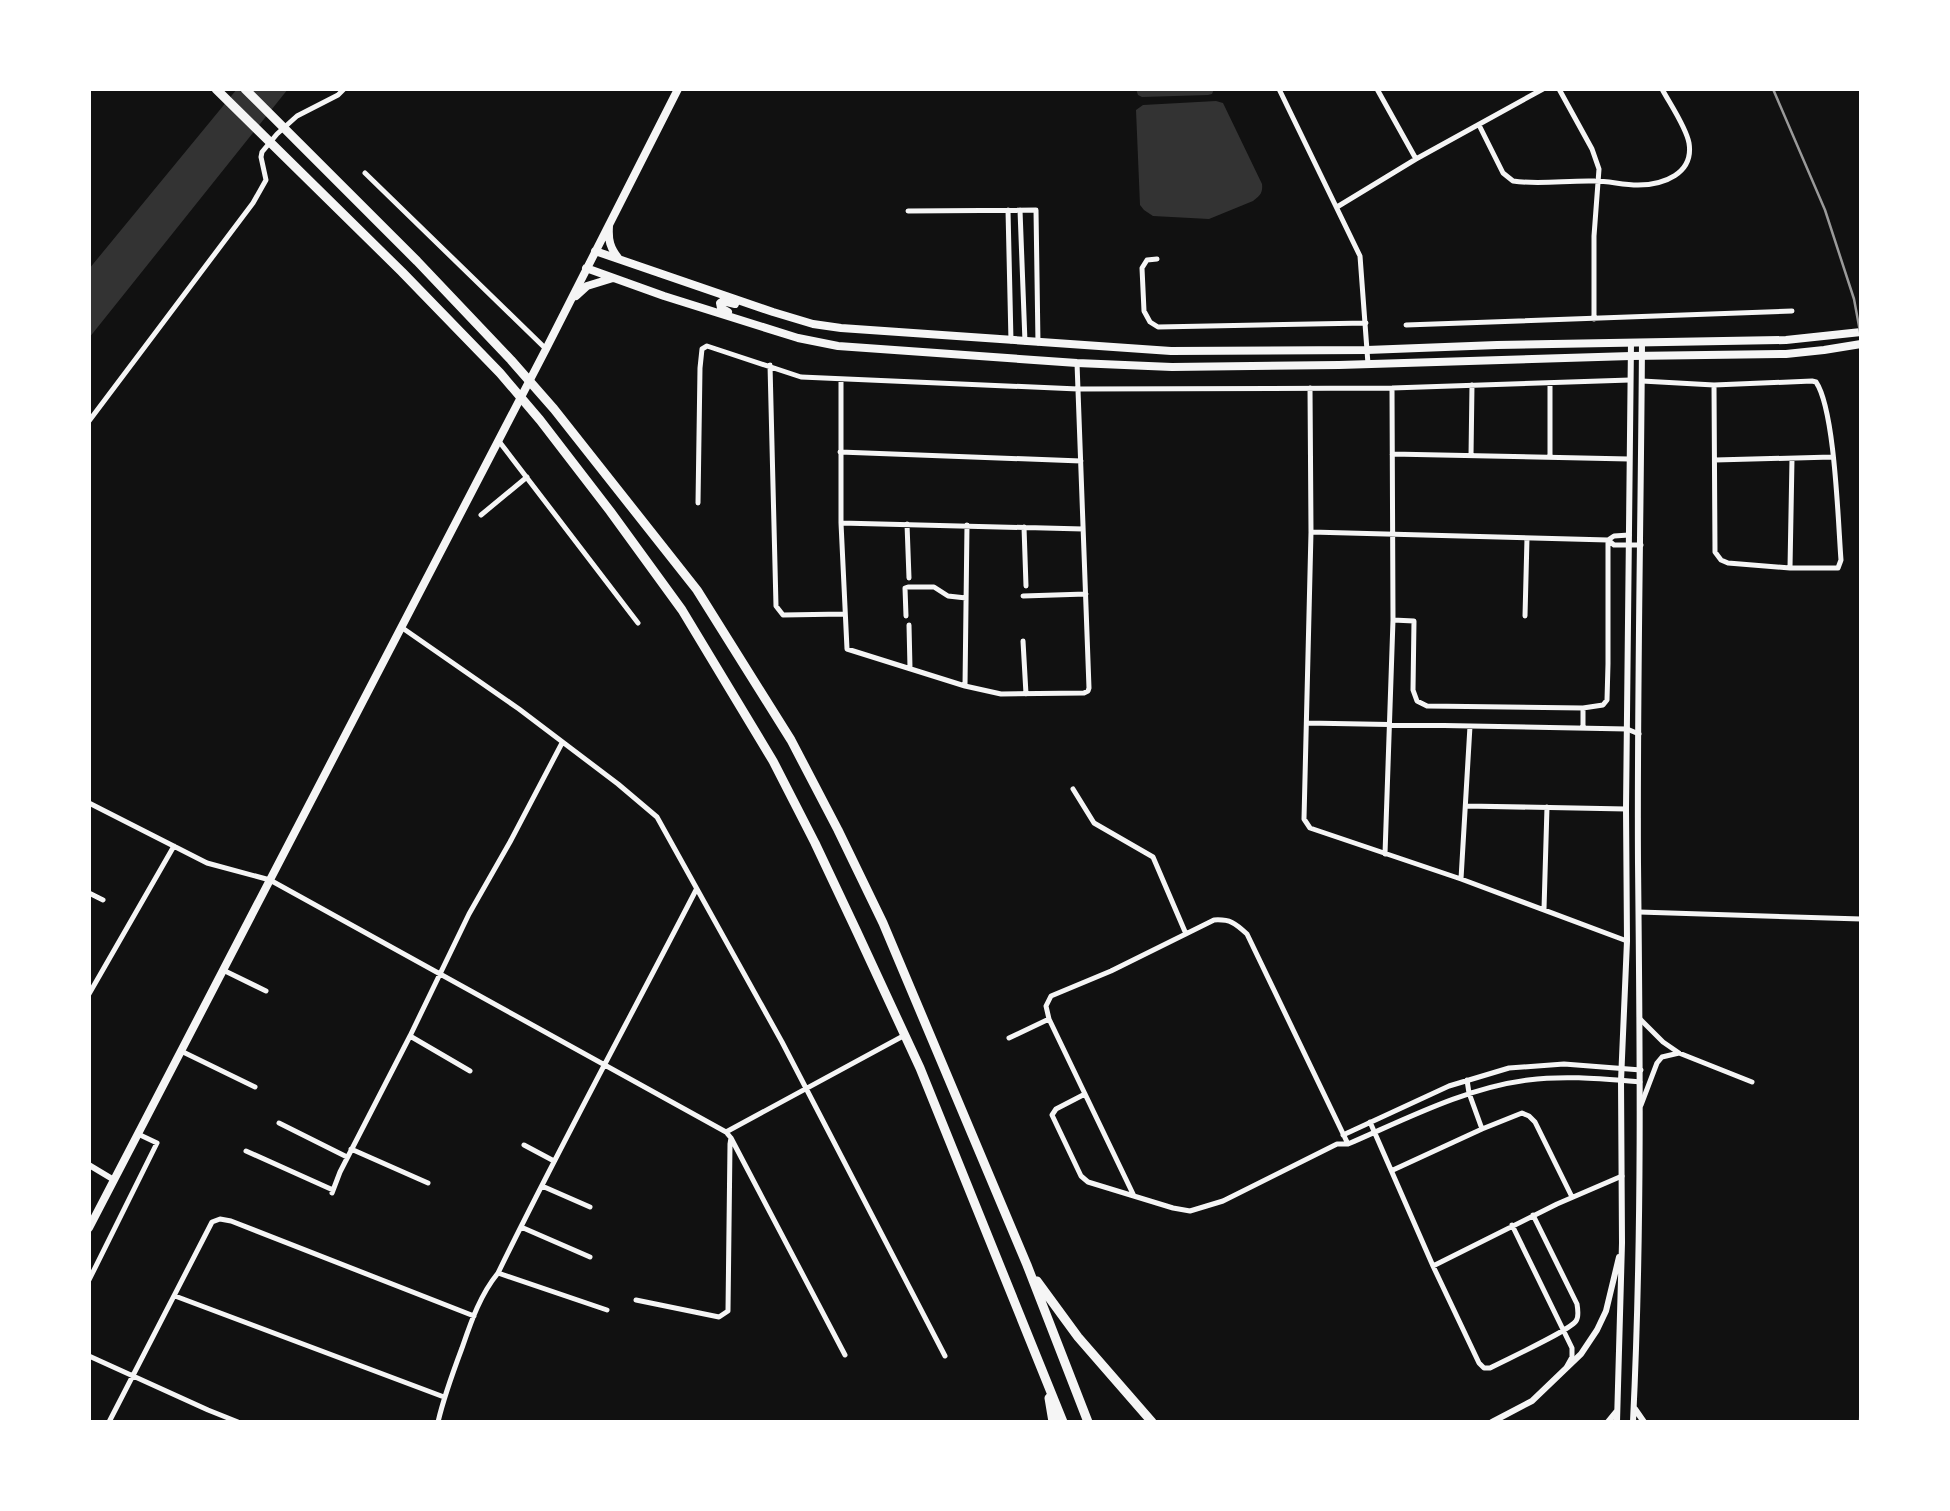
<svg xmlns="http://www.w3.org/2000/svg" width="1950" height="1511" viewBox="0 0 1950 1511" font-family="'Source Serif 4',serif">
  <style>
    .water { fill: #333 }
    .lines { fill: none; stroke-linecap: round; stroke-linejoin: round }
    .minor { stroke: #f5f5f5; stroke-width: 5 }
    .tertiary { stroke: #f5f5f5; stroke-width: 6 }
    .primary { stroke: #f5f5f5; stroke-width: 8 }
    .trunk { stroke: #f5f5f5; stroke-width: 9 }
    .rail { stroke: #9a9a9a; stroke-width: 2.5 }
  </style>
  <rect width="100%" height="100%" fill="#111"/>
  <path class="water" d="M237 89H288L89 338V269Z
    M1136 89H1214L1212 94 1208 95 1142 97 1138 95Z
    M1216 101 1223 103 1262 184C1263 193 1260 196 1253 201L1209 219 1153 216 1144 210 1140 205 1136 110 1143 105Z"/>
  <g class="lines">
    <path class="minor" d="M1279 89 1360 256 1368 364
      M1377 89 1416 159
      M1559 89 1592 149 1599 169 1594 236V319
      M1479 125 1503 173 1513 181C1539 185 1568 180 1595 181 1609 181 1623 185 1638 185 1663 185 1694 174 1689 143 1686 127 1670 104 1662 89
      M365 173 546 349
      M1337 207 1416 159 1543 89
      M1008 210 1011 341
      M1020 210 1025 342
      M908 211 1036 210 1038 343
      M1157 259 1147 260 1142 268 1144 311 1150 322 1158 327 1366 323
      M1406 325 1792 311
      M770 365 776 606 783 615 844 614
      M841 379V523L847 649 965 686 1001 694 1084 693 1088 691 1089 688 1077 363
      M1642 381 1714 385 1812 381 1816 382C1835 410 1838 522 1841 560L1838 568H1790L1728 563 1721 560 1715 552 1714 385
      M1310 388 1311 532 1304 819 1310 828 1461 879 1627 941
      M89 421 253 203 266 180 261 157 262 152 277 134 297 116 338 95 344 89
      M498 440 638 623
      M840 452 1081 461
      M1392 454 1629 459
      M1471 456 1472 385
      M1550 457V383
      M1715 460 1832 457
      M698 503 700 368 702 349 707 346 801 377 1078 389 1392 388 1630 380
      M481 515 527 477
      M841 523 1083 529
      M907 524 909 578
      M1024 527 1026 586
      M1311 532 1608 540 1614 545H1641
      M1608 540 1614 536 1629 535
      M1790 568 1792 459
      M1023 596 1086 594
      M906 616 905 588 908 587H934L948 596 966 598
      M1525 616 1527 538
      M1393 620 1414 621 1413 690 1417 701 1427 706 1583 708 1603 705 1607 700 1608 664V540
      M909 625 910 668
      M401 627 519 709 618 784 657 817 782 1042 945 1356
      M1023 641 1026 694
      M965 686 967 525
      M1307 723 1627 729 1639 734
      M1583 728V708
      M1073 789 1094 823 1153 857 1186 934
      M89 803 207 863 270 880 726 1132 731 1138 845 1355
      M1466 806 1626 809
      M1385 854 1393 620 1392 388
      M1461 879 1470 726
      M89 893 103 900
      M1544 909 1547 807
      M1639 912 1861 919
      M223 970 266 991
      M89 994 174 846
      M1640 1019 1663 1042 1679 1053 1752 1082
      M410 1036 470 1071
      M1009 1038 1049 1019
      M181 1051 255 1087
      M1467 1080 1469 1093 1482 1129
      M1085 1094 1056 1109 1052 1115 1081 1176 1088 1182 1173 1208 1190 1211 1223 1201 1337 1144H1348C1406 1119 1465 1088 1528 1080 1566 1075 1603 1079 1640 1082
      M1641 1105 1657 1063 1662 1057 1679 1053
      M1370 1122 1433 1266 1479 1363 1484 1368H1490C1505 1360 1569 1331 1576 1321 1579 1317 1578 1310 1577 1304L1533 1215
      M279 1123 347 1157
      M726 1132 905 1035
      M1343 1135 1449 1086 1509 1068 1564 1064 1641 1070
      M524 1145 554 1161
      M351 1149 428 1183
      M246 1151 333 1190
      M1393 1170 1482 1129 1522 1113 1529 1116 1535 1122 1572 1197
      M542 1186 590 1207
      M332 1193 340 1172 410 1036 469 914 510 842 562 743
      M1134 1196 1049 1019 1046 1006 1051 996 1111 971 1214 920C1230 919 1235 923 1247 934L1348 1144
      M1512 1225 1572 1348V1357L1567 1366
      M521 1227 590 1257
      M1433 1266 1557 1204 1622 1176
      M498 1273 607 1310
      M89 1280 157 1143 138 1134
      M175 1296 444 1397
      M636 1300 719 1317 728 1311 730 1144 731 1138
      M89 1356 208 1410 238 1422
      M109 1422 212 1222 220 1219 231 1221 474 1316
      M438 1422C444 1396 453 1372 462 1348 471 1322 480 1295 498 1273 561 1144 630 1018 696 890"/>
    <path class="tertiary" d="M89 1165 114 1180
      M1635 1409 1644 1422
      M1492 1422 1532 1401 1581 1354 1597 1330 1606 1311 1619 1257
      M1608 1422 1617 1411
      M1617 1422 1622 1243 1621 1081 1627 941 1626 809 1631 342
      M1633 1422C1642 1236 1640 1049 1638 863 1637 689 1641 516 1642 342"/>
    <path class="primary" d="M609 226C608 240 610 248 619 259
      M595 251 773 312 813 324 841 328 1171 351 1367 350 1497 345 1786 340 1861 332
      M586 268 664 296 798 338 838 346 1077 363 1172 367 1339 365 1631 356 1786 354 1824 350 1861 344
      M576 296 587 286 613 278
      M728 312 721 308 720 303 723 301 735 304
      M89 1228 546 349 678 89"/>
    <path class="trunk" d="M216 89 402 272 500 373 540 420 610 511 682 610 773 761 815 843 857 932 920 1068 1063 1422
      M245 89 417 261 511 360 554 409 697 590 791 740 838 830 883 923 1027 1265 1088 1422
      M1037 1281 1078 1337 1152 1422
      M1049 1398 1053 1422"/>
    <path class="rail" d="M1773 89 1825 210 1854 299 1861 337
      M1860 1422 1861 1397"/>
  </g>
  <rect width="1950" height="1511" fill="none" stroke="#ffffff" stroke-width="182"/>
</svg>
